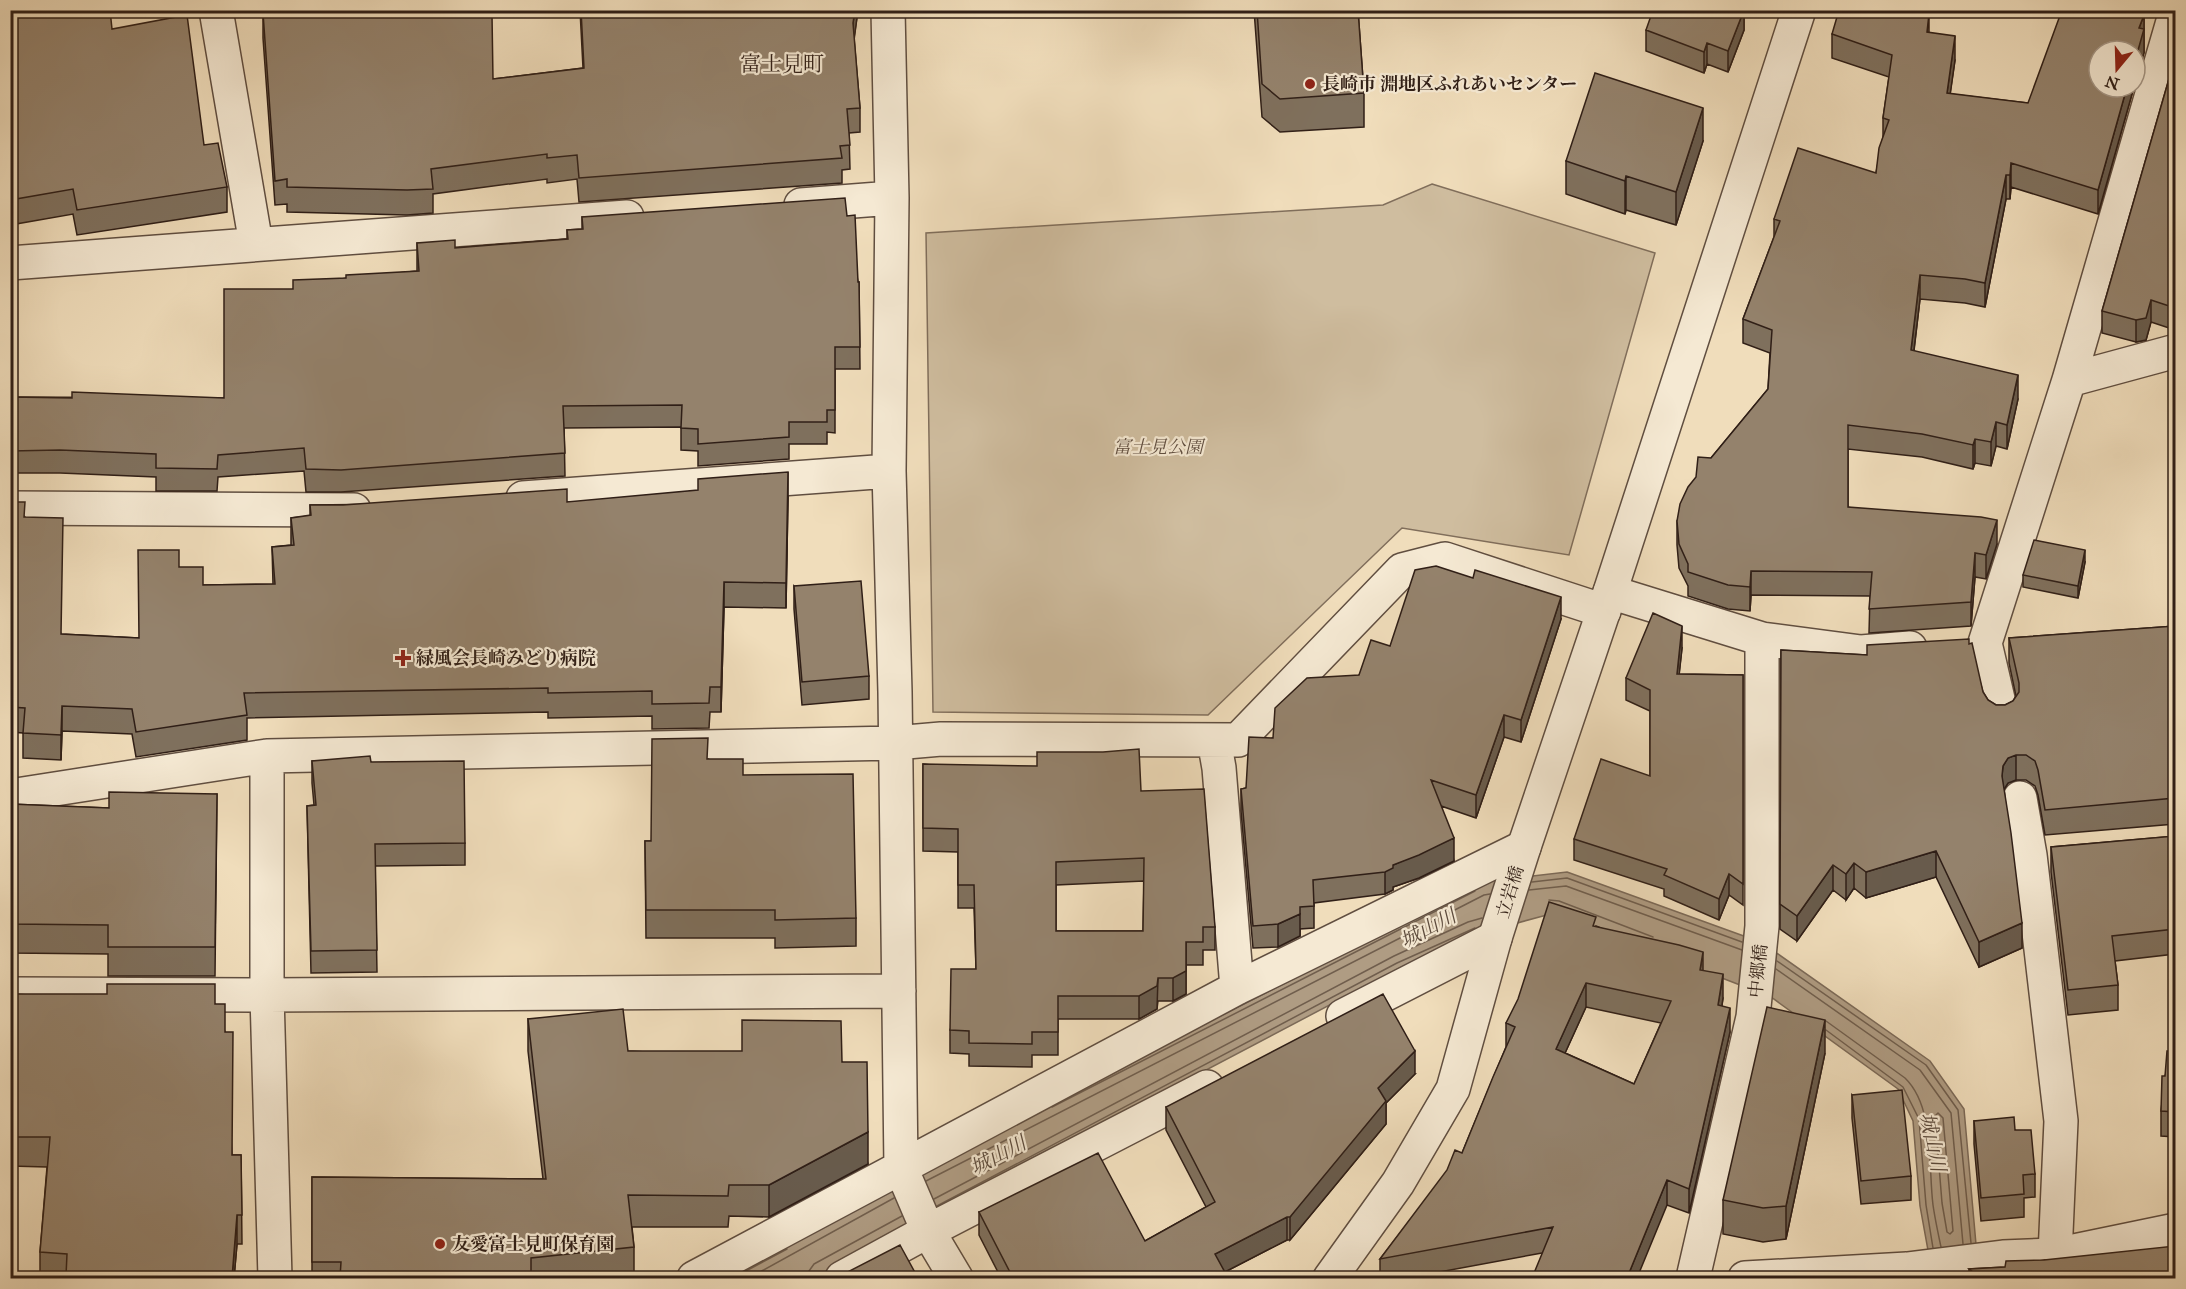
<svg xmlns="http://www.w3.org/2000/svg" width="2186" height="1289" viewBox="0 0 2186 1289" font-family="'IM FELL Great Primer','Noto Serif JP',serif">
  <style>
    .green { fill: #cfbd9f; stroke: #806e5b; stroke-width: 1.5 }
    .water { fill: #af9c83; stroke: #7c6a58; stroke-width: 1.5 }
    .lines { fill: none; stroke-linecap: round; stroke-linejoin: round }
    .shore { stroke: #705e4d; stroke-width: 1.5 }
    .minor-casing { stroke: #604e40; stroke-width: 36 }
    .tertiary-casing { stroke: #604e40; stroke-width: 36 }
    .minor { stroke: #f5e9d3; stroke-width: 33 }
    .tertiary { stroke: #f5e9d3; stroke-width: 33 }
    .wall { fill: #7f705d; stroke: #301f17; stroke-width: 1.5; fill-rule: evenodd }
    .shaded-wall { fill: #685b4c; stroke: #301f17; stroke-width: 1.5 }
    .building { fill: #94826c; stroke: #301f17; stroke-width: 1.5; fill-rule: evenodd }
    .poi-dot { fill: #8f2418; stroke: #f5e9d3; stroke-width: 2 }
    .labels { text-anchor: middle; stroke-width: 4.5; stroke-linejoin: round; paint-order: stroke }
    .poi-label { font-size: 18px; font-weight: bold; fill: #301f17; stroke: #f5e9d3; text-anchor: start }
    .park-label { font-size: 18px; font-style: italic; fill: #604e40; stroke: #f5e9d3 }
    .street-label { font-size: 18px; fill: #301f17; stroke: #f5e9d3 }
    .water-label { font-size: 20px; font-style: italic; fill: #5c4b3d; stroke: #f5e9d3 }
    .quarter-label { font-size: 21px; fill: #301f17; stroke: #f5e9d3 }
  </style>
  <rect width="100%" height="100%" fill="#f0ddbb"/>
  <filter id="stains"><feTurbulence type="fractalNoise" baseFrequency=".00333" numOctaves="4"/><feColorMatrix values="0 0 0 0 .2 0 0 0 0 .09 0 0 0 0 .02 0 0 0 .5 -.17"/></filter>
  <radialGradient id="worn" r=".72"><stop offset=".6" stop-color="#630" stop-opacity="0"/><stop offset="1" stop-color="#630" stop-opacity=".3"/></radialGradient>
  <path class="green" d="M1432 184 1655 253 1569 555 1402 528 1208 715 933 712 926 233 1383 205Z"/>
  <path class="water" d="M1567 872 1752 939 1778 954 1930 1061 1964 1109 1979 1278H1933L1920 1206 1913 1121 1898 1089 1771 997 1554 913 1473 935 1400 968 972 1193 816 1278H721L951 1152 1382 934 1480 882Z"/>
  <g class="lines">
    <path class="shore" d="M1532 882 1567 878 1742 942
      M1529 890 1566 886 1742 950
      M1549 900 1559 901 1653 937
      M1777 961 1926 1065 1958 1110 1971 1243
      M1776 969 1920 1070 1951 1113 1963 1244
      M1826 1021 1905 1078C1935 1107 1928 1166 1933 1205 1935 1219 1938 1233 1941 1247
      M1826 1030 1903 1087 1919 1119 1926 1205 1933 1248
      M1052 1107 1475 891
      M1938 1113 1943 1118 1953 1231 1950 1234 1947 1232 1942 1203 1935 1116Z
      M926 1181 1484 895 1490 894
      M934 1199 1394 956 1468 922 1482 918
      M937 1206 1397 963 1475 928
      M733 1278 787 1249
      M749 1278 894 1198
      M807 1278 809 1271 814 1264 902 1216"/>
    <defs>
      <path id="minor" d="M216 10 256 244
        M888 10 892 198 889 471 895 692 901 1168 928 1231 956 1278
        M801 205 892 198
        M10 263 627 217
        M2069 380 2176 351
        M523 498 889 471
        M10 508 354 510
        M1610 592 1762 639 1861 652 1910 648
        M2001 712 1985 643 2069 380 2176 11
        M1214 740 1219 768 1237 988
        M267 756V995L275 1278
        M10 796 267 756 895 743 941 739 1238 740 1402 570 1445 559 1604 611
        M2020 798 2030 855 2061 1121 2055 1255
        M10 994 267 995 899 991
        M1343 1016 1495 938
        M694 1278 1237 988 1524 847
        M842 1278 928 1231 1207 1087
        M1693 1278 1753 1017 1762 926V639"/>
      <path id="tertiary" d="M1330 1278 1398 1183 1453 1089 1495 938 1524 847 1610 592 1799 10
        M1745 1278 1907 1269 2003 1257 2055 1255 2176 1230"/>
    </defs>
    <use href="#minor" class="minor-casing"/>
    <use href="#tertiary" class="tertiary-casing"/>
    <use href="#minor" class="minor"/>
    <use href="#tertiary" class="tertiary"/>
  </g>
  <path class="wall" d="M10 10 112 29 204 145 227 187V212L77 235 73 214 10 225Z
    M580 10H858L854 38 860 108V132L849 133 850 169 842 170V183L579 202 577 179 547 183V179L433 194V213L407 215 287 212V204L275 205 263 38V13L464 15 493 79 583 68Z
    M1254 10H1358L1364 93V127L1280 132 1262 117Z
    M1744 10V30L1728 72 1707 64 1704 73 1646 51V30Z
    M2144 15V53L2099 87H2134L2098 214 2011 187 2010 199H2006L1985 307 1965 303 1920 299 1914 351 2018 399 2007 449 1996 446 1991 466 1975 463 1973 469 1922 457 1848 449V507L1997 544 1986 579 1975 577 1971 626 1869 633 1870 596 1751 595 1750 611 1728 609 1688 596V586L1679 568 1677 545V521L1711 458 1768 389 1770 353 1743 343V319L1774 237V219L1876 173 1883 137V118L1889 77 1832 58V34L1929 33 1955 60 1950 94 2028 103Z
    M2175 58V330L2151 322 2146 340 2136 342 2102 333V311Z
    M1703 141 1676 225 1626 210 1625 214 1566 194V161Z
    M847 216 858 282H859L860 369H835V433L827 432V444H789V459L698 466V451L681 450V427L564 428 565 476 341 492H306L304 471 218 477 217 491H156V477L60 473H10V397L224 398 293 289 346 278 417 271V243L455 248 567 239V230L582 229V217Z
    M788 497 786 608 724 607 721 712H710L709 728 652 729V716L548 718V712L247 718V740L136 757 132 734 62 731 61 760 23 758V733L10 732V502L25 517 61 634 139 638 179 567 203 585 273 584 272 547 291 545V518L310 516V505L567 502Z
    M2085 562 2078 598 2023 587V575Z
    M794 586 869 676V699L802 705 794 609Z
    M1561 619 1521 742 1504 737 1476 818 1441 806 1454 861 1419 878 1393 887V890L1385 894 1314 903V928L1300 929V936L1278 947 1253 948 1241 811V789L1246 788 1273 738 1359 675 1390 646Z
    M2175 626V824L2045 835 2038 795 2035 786 2026 780H2016L2008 783 2004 789 2022 948 1979 967 1936 877 1866 898 1854 888 1846 900 1833 890 1797 941 1780 929 1781 650 1867 655 1969 644 1983 692 1988 700 1996 705H2005L2013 701 2016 696 2009 663V638Z
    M1682 648 1679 674 1743 675V905L1729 895 1719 920 1664 896V889L1574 860V839L1650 776V711L1626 700V678Z
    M708 759 743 775 856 918V946L775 948V938H646L645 841H651Z
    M312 761 371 762 465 843V865L375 866 377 972 311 973 307 806 314 805 312 783Z
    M923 764 1141 791 1215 927V950H1203V965H1186V994L1173 1001H1158L1157 1009 1139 1019H1058V1055H1032V1067L969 1066V1054L950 1053V1030L976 969 974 908H958V852L923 851ZM1144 881 1143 931H1056V885Z
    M217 794 215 976H108V954L10 953V804L109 808Z
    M2175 836V954L2115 961 2118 985V1010L2068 1015 2051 872V847Z
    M1596 926 1703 971 1723 998 1722 1006 1730 1032 1689 1213 1667 1205 1542 1253 1407 1278H1380V1259L1462 1153 1506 1047V1023ZM1586 1007 1661 1023 1634 1084 1565 1053Z
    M10 994 215 1004 225 1032 232 1155H241L242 1244H237L234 1278H40V1252L47 1167 10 1166Z
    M528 1019 628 1051 842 1062 868 1164 769 1217 729 1216 728 1227H632L634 1247V1278H312V1177L543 1179 528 1051Z
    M2175 1051V1137L2161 1136V1111L2165 1076Z
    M1825 1053 1786 1239 1763 1242 1723 1234V1200Z
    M1415 1074 1386 1103V1124L1290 1240H1287L1225 1272 1227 1278H1001L979 1235V1212L1145 1241 1206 1207 1166 1130V1107Z
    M1852 1095 1911 1176V1200L1861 1204 1852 1118Z
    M1974 1121 2015 1130 2035 1174V1197L2024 1198V1217L1981 1221 1974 1144Z
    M2044 1260 2175 1278H1969V1269L2005 1267Z"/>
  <path class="shaded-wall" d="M855 10H858L853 48V23Z
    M1744 10V30L1728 72V51Z
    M1929 14V37L1927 32Z
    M2144 15V53L2135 85V61L2139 28Z
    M1955 36V60L1947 117V93Z
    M1707 43V64L1704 73V52Z
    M2127 87H2134L2098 214V190Z
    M1703 108V141L1676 225V192Z
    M2011 163V187L2010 199V175Z
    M2006 175V199L1985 307V283Z
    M1626 176V210L1625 214V181Z
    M1920 275V299L1911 374V350Z
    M2151 300V322L2146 340 2136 342V320Z
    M2018 375V399L2007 449V425Z
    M1996 422V446L1991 466V442Z
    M1975 439V463L1973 469V445Z
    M788 472V497L786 608V583Z
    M1997 520V544L1986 579V555Z
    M2085 550V562L2078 598V586Z
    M1975 553V577L1971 626V602Z
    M1751 571V595L1750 611V587Z
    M724 582V607L721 712V687Z
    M1561 597V619L1521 742V720Z
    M1682 626V648L1677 695V674Z
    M62 706V731L61 760V735Z
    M1504 715V737L1476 818V795Z
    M2016 755V780L2008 783 2003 791 2002 776 2003 766 2008 758Z
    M1454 838V861L1419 878 1393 887V890L1385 894V872L1393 865Z
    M1936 851V877L1866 898V872Z
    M1854 863V888L1846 900V874Z
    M1833 865V890L1797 941V916Z
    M1729 874V895L1719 920V899Z
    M1300 914V936L1278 947V924Z
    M2022 923V948L1979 967V942Z
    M1186 942V994L1173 1001V978Z
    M1703 952V977L1700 970Z
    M1723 974V998L1718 1030V1005Z
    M1158 978 1157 1009 1139 1019V996Z
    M1586 983V1007L1556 1073V1049Z
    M1730 1008V1032L1689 1213V1189Z
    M1825 1020V1053L1786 1239V1206Z
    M1415 1051V1074L1386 1103V1124L1290 1240V1217L1378 1088Z
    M868 1132V1164L769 1217V1185Z
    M1667 1180V1205L1637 1278H1627Z
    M237 1215V1244L234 1278H232Z
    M1287 1217V1240L1215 1277V1254Z"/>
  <path class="building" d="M10 10H110L112 29 187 15 204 145 218 143 227 187 77 210 73 189 10 200Z
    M299 10H464V15H492L493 79 584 68 581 10H855L853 23 860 108 847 109 850 145 840 146 842 158 579 178 577 155 547 158V154L431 169 433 189 407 190 287 187V179L275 181 263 13Z
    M1257 10H1358L1364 93 1280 99 1262 84Z
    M1653 10H1744L1728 51 1707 43 1704 52 1646 30Z
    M1839 10H1909L1929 14 1927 32 1955 36 1947 93 2028 103 2062 10H2134L2144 15 2139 28 2144 29 2135 61V51H2099V87H2127L2098 190 2011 163 2010 175H2006L1985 283 1965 279 1920 275 1911 350 2018 375 2007 425 1996 422 1991 442 1975 439 1973 445 1922 434 1848 425V507L1981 517 1997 520 1986 555 1975 553 1971 602 1869 609 1872 572 1751 571 1750 587 1728 585 1688 572V564L1679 544 1677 521 1680 504 1688 487 1696 477 1698 457 1711 458 1768 389 1772 330 1743 319 1780 221 1774 219 1798 148 1876 173 1879 148 1889 120 1883 118 1892 55 1832 34Z
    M2175 58V308L2151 300 2146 318 2136 320 2102 311Z
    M1595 73 1703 108 1676 192 1626 176 1625 181 1566 161Z
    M845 198 847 216 855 215 858 282H859L860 347H835V410H827V422H789V437L698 444V429L681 428 682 405 563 406 565 453 341 470 306 469 304 448 218 455 217 469 156 468V454L60 450 10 451V397L72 398V392L224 398V289H293V280L346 278V275L419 271 417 243 455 240V248L568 239 567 230 583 229 582 217Z
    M788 472 786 583 724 582 721 687H710L709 703 652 704V691L548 693V688L244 693 247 715 136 732 132 709 62 706 61 735 23 733 25 708 10 707V502H25L24 517 63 518 61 634 139 638 138 550H179V567H203V585L275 584 272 547 294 545 291 518 311 515 310 505H343L567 489V502L698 490V479Z
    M2034 540 2085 550 2078 586 2023 575Z
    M1436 566 1473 578 1475 570 1561 597 1521 720 1504 715 1476 795 1431 780 1454 838 1419 855 1393 865V868L1385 872 1313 880 1314 906 1300 907V914L1278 924 1253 926 1241 789 1246 788 1249 737 1273 738 1275 708 1307 678 1359 675 1371 640 1390 646 1415 570Z
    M861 581 869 676 802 682 794 586Z
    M1653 613 1682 626 1677 674 1743 675V884L1729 874 1719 899 1664 875 1667 869 1574 839 1601 759 1650 776V690L1626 678Z
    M2175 626V798L2045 810 2038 770 2035 761 2026 755H2016L2008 758 2003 766 2002 776 2011 833 2022 923 1979 942 1936 851 1866 872 1854 863 1846 874 1833 865 1797 916 1780 904 1781 650 1867 655V645L1969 639V644L1972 643 1983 692 1988 700 1996 705H2005L2013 701 2019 692V683L2009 638Z
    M708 738 707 759H743V775L853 774 856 918 775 920V910H646L645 841H651L652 739Z
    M1139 749 1141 791 1204 789 1215 927H1203V942H1186V971L1173 978H1158L1157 986 1139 996H1058V1032H1032V1044L969 1043V1031L950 1030 951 969H976L974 885H958V829L923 828V764L1037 766V752H1103ZM1144 858 1143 931H1056V862Z
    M370 756 371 762 464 761 465 843 375 844 377 950 311 951 307 806 316 805 312 761Z
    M109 792 217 794 215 947H108V925L10 924V804L109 808Z
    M2175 836V929L2112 936 2118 985 2068 990 2051 847Z
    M1549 902 1596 917 1593 926 1679 945 1703 952 1700 970 1723 974 1718 1005 1730 1008 1689 1189 1667 1180 1627 1278H1532L1553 1227 1380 1259 1447 1170 1455 1150 1462 1153 1493 1077 1515 1027 1506 1023 1518 999ZM1586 983 1671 1001 1634 1084 1556 1049Z
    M107 984H215V1004H225V1032H233L232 1155H241L242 1215H237L232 1278H97L66 1276 67 1254 40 1252 50 1137H10V994H107Z
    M1383 994 1415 1051 1378 1088 1386 1101 1290 1217H1287L1215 1254 1227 1276 1223 1278H1013L979 1212 1098 1153 1145 1241 1215 1202 1166 1107Z
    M1767 1007 1825 1020 1786 1206 1763 1208 1723 1200Z
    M623 1009 628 1051H742V1020L841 1021 842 1062H867L868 1132 769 1185H729L728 1196 628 1195 634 1247 531 1258V1278H340L341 1262H312V1177L546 1179 528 1019Z
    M2167 1051H2175V1112L2161 1111 2162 1076H2165Z
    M1902 1090 1911 1176 1861 1181 1852 1095Z
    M2014 1117 2015 1130H2031L2035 1174 2023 1175 2024 1194 1981 1198 1974 1121Z
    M900 1245 918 1278H836Z
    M2175 1246V1278H1981L1969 1269 2005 1267 2006 1261 2044 1260Z"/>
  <g class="poi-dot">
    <circle cx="1310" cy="84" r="6"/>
    <path d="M400 649h6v6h6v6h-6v6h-6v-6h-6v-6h6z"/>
    <circle cx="440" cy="1244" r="6"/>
  </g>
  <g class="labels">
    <g class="poi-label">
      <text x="1322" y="90">長崎市 淵地区ふれあいセンター</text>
      <text x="416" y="664">緑風会長崎みどり病院</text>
      <text x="452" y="1250">友愛富士見町保育園</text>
    </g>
    <g class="park-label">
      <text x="1158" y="453">富士見公園</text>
    </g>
    <g class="street-label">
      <text transform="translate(1510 892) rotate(-73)" y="6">立岩橋</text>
      <text transform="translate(1758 971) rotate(-84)" y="6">中郷橋</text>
    </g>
    <g class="water-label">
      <text transform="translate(1428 928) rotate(-28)" y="7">城山川</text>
      <text transform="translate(1933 1142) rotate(78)" y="7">城山川</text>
      <text transform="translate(998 1155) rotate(-28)" y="7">城山川</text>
    </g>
    <g class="quarter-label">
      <text x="782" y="71">富士見町</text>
    </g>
  </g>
  <rect width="2186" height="1289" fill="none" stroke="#f0ddbb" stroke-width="36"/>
  <rect x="12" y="12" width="2162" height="1265" fill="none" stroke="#301f17" stroke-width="3"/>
  <rect x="18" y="18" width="2150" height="1253" fill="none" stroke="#301f17" stroke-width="1.5"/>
  <g transform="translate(2117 69) rotate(199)"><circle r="28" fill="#f5e9d3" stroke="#a69888" stroke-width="1.5"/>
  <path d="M0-4.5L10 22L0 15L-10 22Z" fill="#8f2418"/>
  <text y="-9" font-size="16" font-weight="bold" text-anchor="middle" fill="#301f17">N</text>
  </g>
  <rect width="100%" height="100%" filter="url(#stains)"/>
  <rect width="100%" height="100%" fill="url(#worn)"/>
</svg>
